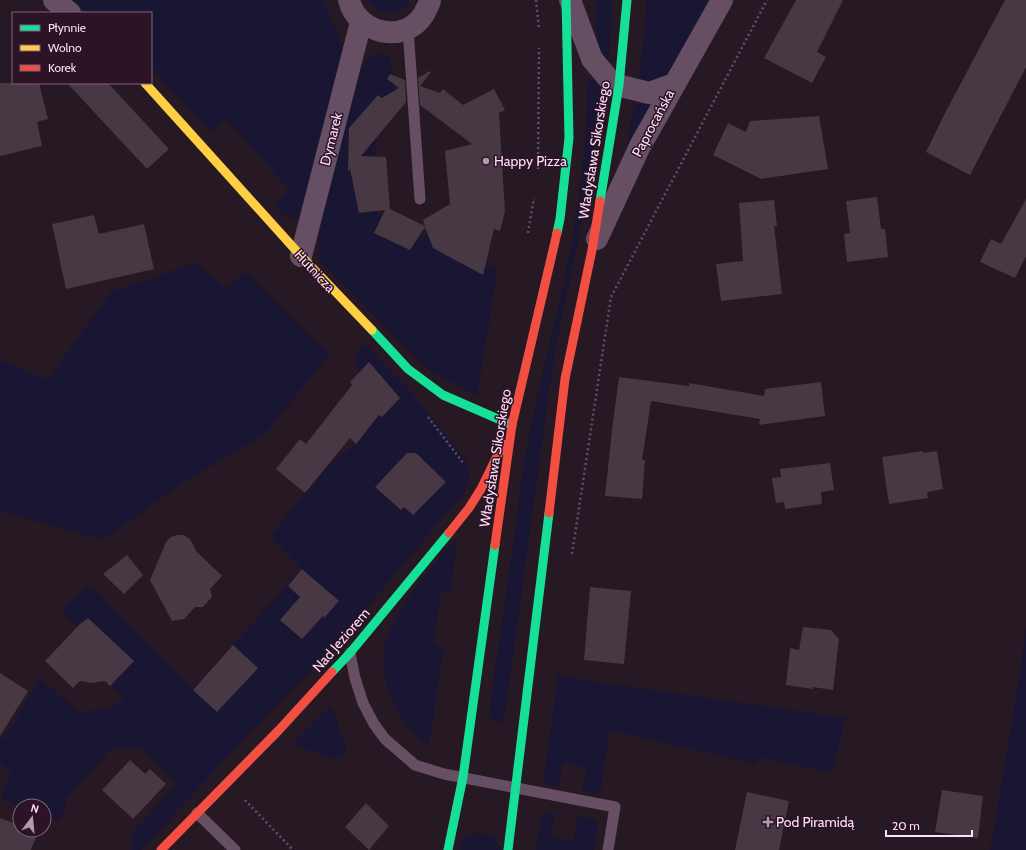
<svg xmlns="http://www.w3.org/2000/svg" width="1026" height="850" viewBox="0 0 1026 850" font-family="Cabin,sans-serif">
  <style>
    .green { fill: #191633 }
    .building { fill: #473843 }
    .lines { fill: none; stroke-linecap: round; stroke-linejoin: round }
    .path { stroke: #5f4f6d; stroke-width: 2.5; stroke-dasharray: 2 3; stroke-linecap: butt }
    .lane { stroke: #664e63; stroke-width: 11 }
    .street { stroke: #664e63; stroke-width: 22 }
    .fast { stroke: #16e098; stroke-width: 9 }
    .slow { stroke: #ffcf43; stroke-width: 9 }
    .jam { stroke: #f24e42; stroke-width: 9 }
    .poi-dot { fill: #b29aad; stroke: #2c1326; stroke-width: 1.5 }
    .labels { text-anchor: middle; stroke-width: 3; stroke-linejoin: round; paint-order: stroke }
    .street-label { font-size: 14px; fill: #fedff8; stroke: #2c1326 }
    .poi-label { font-size: 14px; fill: #fedff8; stroke: #2c1326; text-anchor: start }
  </style>
  <rect width="100%" height="100%" fill="#261923"/>
  <path class="green" d="M73 0H324L345 53 299 220 285 216 274 206 289 189 226 119 211 132 151 68V13H89Z
    M368 0H410C399 18 380 18 368 0Z
    M595 0H613L608 64 597 43Z
    M646 0H714L666 78 642 83 639 79V73L645 28Z
    M381 54 390 56 395 90 376 121 377 212 498 269 477 396 427 369 319 260 318 221 359 69 371 57Z
    M590 78 605 89 585 208 554 356 505 714 500 723C492 722 490 718 489 711 497 651 507 591 515 530 520 493 524 456 532 419 540 382 550 345 558 307 575 233 587 158 587 82L588 79Z
    M641 104H647L655 108 623 167 633 109 636 105Z
    M195 263 227 288 245 272 329 354 265 434 190 478 103 540 0 511V360L48 380 111 292Z
    M364 343 411 392 467 462C471 474 470 482 464 493L320 662 260 722 141 850H131V834L177 784 142 749H111L68 797 60 821 44 815V806H20L1 799 11 772 0 763V739L3 740 40 678 77 711C98 711 107 712 125 698L111 685 133 661 87 617 77 627 64 613 65 606 91 585 193 689 302 569 270 537 330 463 356 444 379 415 382 417 399 398 360 372 356 364 357 354Z
    M457 537 451 592 441 591 434 645 444 646 429 745C412 735 400 718 393 701 386 686 381 668 384 651 390 611 432 567 457 537Z
    M1026 627V850H990L1020 673Z
    M558 675 570 677V678L845 718 833 773 757 757 755 764 610 730 600 794 582 791 587 768 563 763 558 787H552L543 782Z
    M329 707 332 709 346 745V752L342 757 336 759 299 747 295 745 294 742Z
    M546 813H555L551 836 573 841 578 816 591 819 598 824 594 850H536L541 816Z
    M476 833C490 835 497 836 501 850H459C461 839 465 835 476 833Z"/>
  <path class="building" d="M796 0H843L817 52 826 57 812 83 764 58Z
    M1005 0H1026V67L970 175 926 152 944 115Z
    M430 71 431 72 420 86 440 93 443 89 463 105 494 89 505 110 499 113 505 212 500 231 494 229 483 275 433 248 425 227 410 250 374 233 385 210 359 213 350 169 348 172 349 128 378 95 382 98 399 88 387 79 390 74 405 80 406 102 361 156 386 157 390 209 425 226 423 220 450 204 445 151 472 144 420 105 418 78Z
    M0 83H39L48 119 37 122 42 146 0 156Z
    M67 83H108L169 149 147 169Z
    M819 116 828 169 761 179 713 155 728 123 746 132 750 121Z
    M877 197 881 229H885L888 257 847 262 844 234 850 233 846 201Z
    M1026 199V256L1015 278 980 262 991 239 1001 244Z
    M774 200 777 226H774L782 294 721 301 716 264 743 261 739 203Z
    M94 215 99 234 144 224 154 269 66 289 52 224Z
    M369 362 400 398 382 417 379 415 356 444 350 438 305 493 276 469 300 439 306 444 352 385 350 382Z
    M619 377 689 386V383L764 396 765 389 821 382 825 416 759 425 760 419 651 401 642 460H645L642 499 605 496 612 430Z
    M923 451V453L937 451 943 489 927 492 928 498 889 504 882 457Z
    M407 453H416L446 482 413 515 404 507 401 510 375 487Z
    M830 463 834 490 821 492 822 504 785 509 784 502 776 503 772 478 781 477 780 469Z
    M177 535H183L189 538 193 544 196 551 222 576 210 589 212 597 203 607H195L184 619 172 621 150 580 166 542 171 537Z
    M127 555 143 575 124 594 103 574Z
    M302 569 339 601 324 618 323 616 302 639 280 620 300 597 288 586Z
    M590 587 631 591 624 664 584 660Z
    M88 618 134 661 110 686 105 681 91 683 80 681 73 688 45 661 80 624Z
    M803 627 831 630 839 639 833 690 813 687V689L786 685 790 648 799 650Z
    M233 645 258 668 217 712 193 690Z
    M0 673 28 691 0 736Z
    M130 760 145 774 150 769 166 784 133 819 102 790Z
    M942 790 983 796 978 838 935 832Z
    M747 792 789 801 779 850H735Z
    M366 803 389 826 369 850 345 827Z
    M0 818 20 825V830H33L38 832 31 850H0Z"/>
  <g class="lines">
    <path class="path" d="M536 0 539 29
      M538 169 539 48
      M528 233 534 198
      M428 417 464 464
      M572 554 611 297 767 0
      M245 800 293 850"/>
    <path class="lane" d="M408 29 420 199
      M350 653 355 678 363 703 374 724 385 739 415 765 444 774 615 807 608 850
      M197 813 235 850"/>
    <path class="street" d="M54 0 70 13
      M349 0C357 34 405 45 424 14 426 9 429 5 430 0
      M570 0 592 59 613 84 649 93 674 84
      M597 239 640 146 722 0
      M301 256 361 22"/>
    <path class="fast" d="M600 201 619 85 627 0
      M557 233 560 219 569 138 566 0
      M372 330 408 369 443 395 512 425
      M332 672 350 653 449 533
      M448 850 463 777 495 545
      M508 850 549 513"/>
    <path class="slow" d="M145 83 301 256 372 330"/>
    <path class="jam" d="M549 513 565 379 592 250 600 201
      M449 533 469 508 481 489 503 444
      M495 545 512 425 557 233
      M161 850 279 730 332 672"/>
  </g>
  <g class="poi-dot">
    <circle cx="486" cy="161" r="4"/>
    <path d="M766 816h4v4h4v4h-4v4h-4v-4h-4v-4h4z"/>
  </g>
  <g class="labels">
    <g class="street-label">
      <text transform="translate(653 123) rotate(-62)" y="5">Paprocańska</text>
      <text transform="translate(331 139) rotate(-76)" y="5">Dymarek</text>
      <text transform="translate(594 150) rotate(-81)" y="5">Władysława Sikorskiego</text>
      <text transform="translate(315 271) rotate(47)" y="5">Hutnicza</text>
      <text transform="translate(495 458) rotate(-81)" y="5">Władysława Sikorskiego</text>
      <text transform="translate(341 640) rotate(-49)" y="5">Nad Jeziorem</text>
    </g>
    <g class="poi-label">
      <text x="494" y="166">Happy Pizza</text>
      <text x="776" y="827">Pod Piramidą</text>
    </g>
  </g>
  <rect x="12" y="12" width="140" height="72" fill="#2c1326" stroke="#80657a"/>
  <rect x="20" y="25" width="20" height="6" fill="#16e098" stroke="#80657a"/>
  <text x="48" y="32" font-size="12" fill="#fedff8">Płynnie</text>
  <rect x="20" y="45" width="20" height="6" fill="#ffcf43" stroke="#80657a"/>
  <text x="48" y="52" font-size="12" fill="#fedff8">Wolno</text>
  <rect x="20" y="65" width="20" height="6" fill="#f24e42" stroke="#80657a"/>
  <text x="48" y="72" font-size="12" fill="#fedff8">Korek</text>
  <g transform="translate(32 818) rotate(16)"><circle r="19" fill="#2c1326" stroke="#80657a"/>
  <path d="M0-3L7 15L0 10L-7 15Z" fill="#b29aad"/>
  <text y="-6" font-size="11" font-weight="bold" text-anchor="middle" fill="#fedff8">N</text>
  </g>
  <path d="M886 830v6h86v-6" fill="none" stroke="#fedff8" stroke-width="2"/>
  <text x="892" y="830" font-size="12" fill="#fedff8" stroke="#2c1326" stroke-width="3" paint-order="stroke">20 m</text>
</svg>
